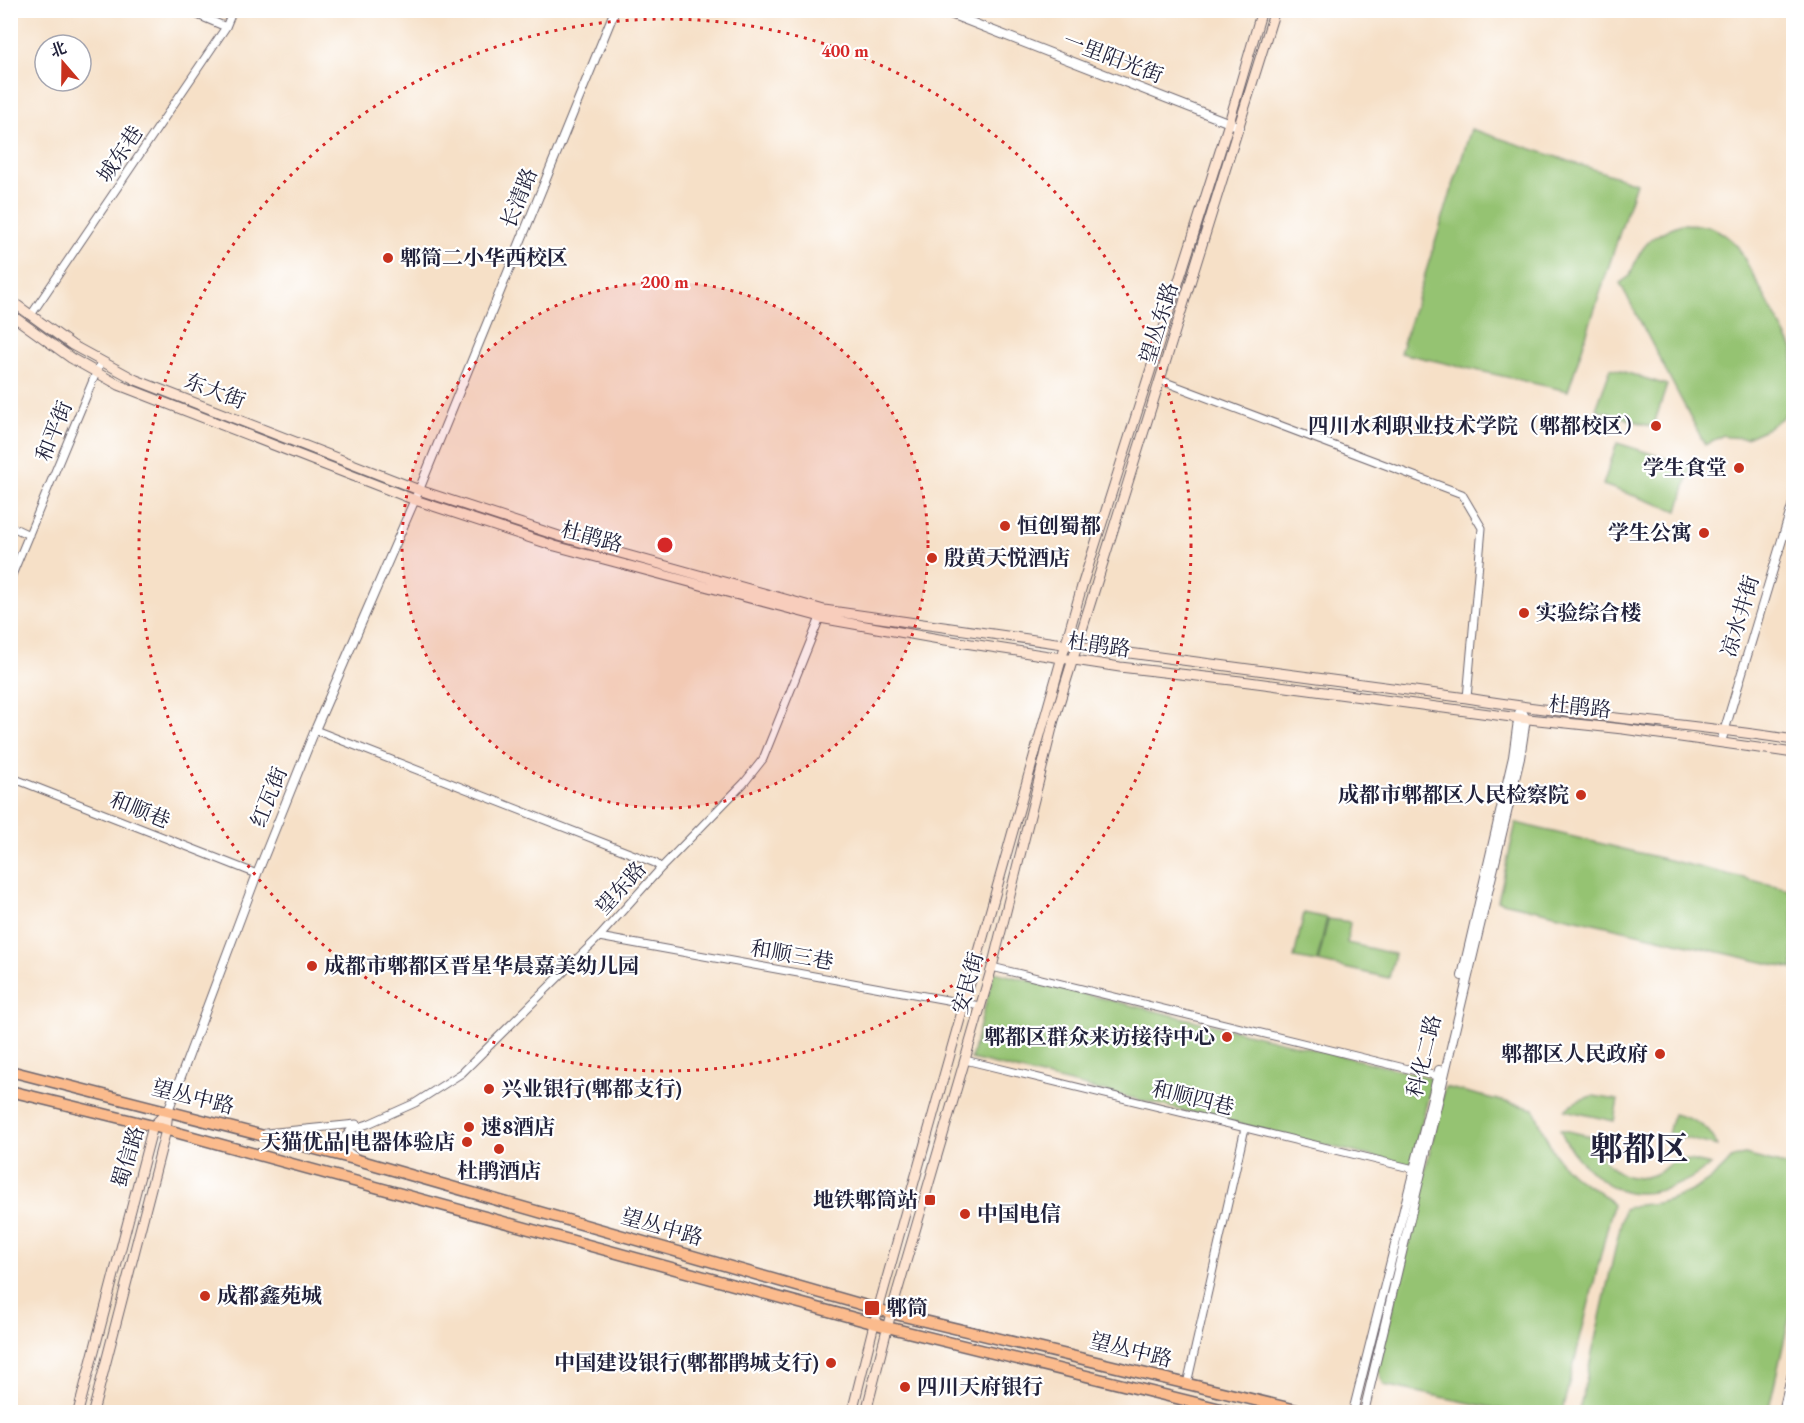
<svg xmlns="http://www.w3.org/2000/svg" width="1804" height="1423" viewBox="0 0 1804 1423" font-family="'EB Garamond','Noto Serif SC',serif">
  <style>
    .green { fill: #95c372; stroke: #5c7256; stroke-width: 1.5 }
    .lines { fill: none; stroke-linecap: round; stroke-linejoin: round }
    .minor-casing { stroke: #6c646c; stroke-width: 9 }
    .tertiary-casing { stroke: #6c646c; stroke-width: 10 }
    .secondary-casing { stroke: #6c646c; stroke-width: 11 }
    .primary-casing { stroke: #6c646c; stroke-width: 13 }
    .minor { stroke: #fff; stroke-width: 7 }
    .tertiary { stroke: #fff; stroke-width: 8 }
    .secondary { stroke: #fde4d1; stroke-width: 9 }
    .primary { stroke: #fbbb8d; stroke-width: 10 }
    .ring { fill: none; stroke: #d62828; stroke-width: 3; stroke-dasharray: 3 6 }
    .poi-dot { fill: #c8321e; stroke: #fff; stroke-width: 2 }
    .labels { text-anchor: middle; stroke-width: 4.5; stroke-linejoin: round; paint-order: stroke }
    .street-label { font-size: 21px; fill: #22223b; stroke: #fff }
    .poi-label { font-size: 21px; font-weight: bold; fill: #22223b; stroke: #fff; text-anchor: start }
    .town-label { font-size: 33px; font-weight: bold; fill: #22223b; stroke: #fff }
    .centre { fill: #d62828; stroke: #fff; stroke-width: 3 }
    .ring-label { font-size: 18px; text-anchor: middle; font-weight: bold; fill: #d62828; stroke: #fff; stroke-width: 4.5; stroke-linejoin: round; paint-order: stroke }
  </style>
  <rect width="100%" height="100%" fill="#fff"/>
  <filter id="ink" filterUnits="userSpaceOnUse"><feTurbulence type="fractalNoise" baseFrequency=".0167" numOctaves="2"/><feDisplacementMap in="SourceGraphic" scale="12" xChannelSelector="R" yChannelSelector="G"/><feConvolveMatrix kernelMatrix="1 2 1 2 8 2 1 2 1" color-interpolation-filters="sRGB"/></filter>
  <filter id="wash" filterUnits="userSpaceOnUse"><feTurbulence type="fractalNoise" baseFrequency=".008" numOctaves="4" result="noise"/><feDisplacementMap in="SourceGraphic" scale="24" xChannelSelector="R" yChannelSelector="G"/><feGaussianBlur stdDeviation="1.35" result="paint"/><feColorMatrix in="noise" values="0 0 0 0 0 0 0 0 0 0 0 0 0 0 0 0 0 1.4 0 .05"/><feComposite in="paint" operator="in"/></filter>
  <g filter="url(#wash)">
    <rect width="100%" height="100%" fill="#f6e0c7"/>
    <path class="green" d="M1471 129 1636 183 1568 391 1400 353Z
      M1681 224C1710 225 1718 226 1738 247L1793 349V402L1783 417 1766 429 1746 438 1727 437 1723 435 1705 445 1620 283 1630 276C1640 245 1651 235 1681 224Z
      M1611 368 1667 385 1653 427 1596 409Z
      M1617 443 1691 466 1678 511 1603 485Z
      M1516 823 1793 890V969L1498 901Z
      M1304 913 1327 918 1317 962 1294 958Z
      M1328 919 1350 922 1347 943 1395 954 1389 978 1318 962Z
      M994 972 1433 1078 1411 1166 971 1059Z
      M1445 1087 1534 1109C1544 1133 1553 1160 1575 1177 1588 1187 1603 1191 1613 1205L1562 1412H1513L1384 1385 1378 1369Z
      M1593 1096 1618 1100 1614 1121 1565 1110C1573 1101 1582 1099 1593 1096Z
      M1673 1114C1692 1118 1711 1126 1717 1146L1668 1134Z
      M1560 1129 1593 1137C1605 1179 1647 1193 1676 1157L1711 1165C1687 1184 1646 1202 1616 1188 1606 1184 1597 1177 1589 1169 1576 1158 1566 1145 1560 1129Z
      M1745 1155 1793 1167V1302L1768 1412H1579L1624 1209C1635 1204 1645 1205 1657 1203 1686 1197 1714 1181 1733 1157Z"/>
  </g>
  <g filter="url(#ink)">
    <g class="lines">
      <defs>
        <path id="minor" d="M186 10 226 27
          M31 315 226 27 233 10
          M1160 380 1462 494 1482 528 1467 698
          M10 526 29 535
          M10 580 101 361
          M315 730 655 863 661 868
          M10 777 257 874
          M599 937 980 1006
          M992 967 1437 1076
          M965 1060 1414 1169
          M266 1133 356 1124
          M354 1156 343 1148 342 1140 352 1129 368 1124 415 1103 462 1073 599 937 661 868 744 783 763 759 821 615
          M1187 1384 1245 1128"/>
        <path id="tertiary" d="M940 10 1240 127
          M1721 742 1794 500
          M1462 976 1513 757 1519 713
          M168 1111 257 874 315 730 419 490 615 10
          M1353 1412 1439 1070
          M1364 1412 1520 758 1526 719 1520 707
          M1783 1412 1794 1365"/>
        <path id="secondary" d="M10 300 72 345 136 380 419 490 559 536 824 610 1077 646 1467 698C1575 716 1685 723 1794 740
          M10 314 71 358 119 385 415 500 555 546 817 616 820 618 939 639 1120 667 1249 682 1519 718 1623 729 1794 753
          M78 1412 153 1126 168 1111
          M93 1412 166 1130 168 1111
          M852 1412 874 1324 1082 586 1228 126 1262 10
          M866 1412 891 1313 992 967 1054 720 1275 10"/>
        <path id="primary" d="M10 1071 358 1160 891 1313 1305 1412
          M10 1091 153 1126 887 1327 1233 1412"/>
      </defs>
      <use href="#minor" class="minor-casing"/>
      <use href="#tertiary" class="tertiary-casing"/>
      <use href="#secondary" class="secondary-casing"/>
      <use href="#primary" class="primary-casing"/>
      <use href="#minor" class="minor"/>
      <use href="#tertiary" class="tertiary"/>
      <use href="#secondary" class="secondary"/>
      <use href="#primary" class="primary"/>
    </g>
  </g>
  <circle cx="665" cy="545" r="263" fill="#d62828" fill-opacity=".12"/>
  <g class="ring">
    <circle cx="665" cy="545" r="263"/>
    <circle cx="665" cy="545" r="526"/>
  </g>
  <g class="poi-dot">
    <circle cx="388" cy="258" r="6"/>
    <circle cx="1656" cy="426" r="6"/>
    <circle cx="1739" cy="468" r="6"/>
    <circle cx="1005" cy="526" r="6"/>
    <circle cx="1704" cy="533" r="6"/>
    <circle cx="932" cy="558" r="6"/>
    <circle cx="1524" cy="613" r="6"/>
    <circle cx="1581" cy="795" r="6"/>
    <circle cx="312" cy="966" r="6"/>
    <circle cx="1227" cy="1037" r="6"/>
    <circle cx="1660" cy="1054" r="6"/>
    <circle cx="489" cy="1089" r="6"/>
    <circle cx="469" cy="1127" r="6"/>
    <circle cx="467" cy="1142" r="6"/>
    <circle cx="499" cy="1149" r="6"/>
    <rect x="924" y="1194" width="12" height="12" rx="3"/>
    <circle cx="965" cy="1214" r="6"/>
    <circle cx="205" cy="1296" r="6"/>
    <rect x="864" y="1300" width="16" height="16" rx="3"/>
    <circle cx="831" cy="1363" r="6"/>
    <circle cx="905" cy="1387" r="6"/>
  </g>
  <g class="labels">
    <g class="street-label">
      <text transform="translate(1113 58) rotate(21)" y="7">一里阳光街</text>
      <text transform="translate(120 154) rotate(-56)" y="7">城东巷</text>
      <text transform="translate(519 198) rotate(-68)" y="7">长清路</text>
      <text transform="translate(1159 323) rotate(-73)" y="7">望丛东路</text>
      <text transform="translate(215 391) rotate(21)" y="7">东大街</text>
      <text transform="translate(54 431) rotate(-68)" y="7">和平街</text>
      <text transform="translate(592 537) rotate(15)" y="7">杜鹃路</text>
      <text transform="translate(1740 616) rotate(-73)" y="7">凉水井街</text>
      <text transform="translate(1099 645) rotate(8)" y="7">杜鹃路</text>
      <text transform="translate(1580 707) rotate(6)" y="7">杜鹃路</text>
      <text transform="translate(269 797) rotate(-68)" y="7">红瓦街</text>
      <text transform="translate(140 810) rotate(22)" y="7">和顺巷</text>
      <text transform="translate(621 888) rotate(-48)" y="7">望东路</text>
      <text transform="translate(792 955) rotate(10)" y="7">和顺三巷</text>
      <text transform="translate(968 983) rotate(-74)" y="7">安民街</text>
      <text transform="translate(1424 1056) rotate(-76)" y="7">科化二路</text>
      <text transform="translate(193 1097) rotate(14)" y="7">望丛中路</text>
      <text transform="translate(1193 1098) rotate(14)" y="7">和顺四巷</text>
      <text transform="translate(128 1157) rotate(-73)" y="7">蜀信路</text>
      <text transform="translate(662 1227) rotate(16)" y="7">望丛中路</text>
      <text transform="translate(1131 1350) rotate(14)" y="7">望丛中路</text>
    </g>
    <g class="poi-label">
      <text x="400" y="265">郫筒二小华西校区</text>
      <text x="1644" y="433" text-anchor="end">四川水利职业技术学院（郫都校区）</text>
      <text x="1727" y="475" text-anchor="end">学生食堂</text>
      <text x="1017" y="533">恒创蜀都</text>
      <text x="1692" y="540" text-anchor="end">学生公寓</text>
      <text x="944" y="565">殷黄天悦酒店</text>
      <text x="1536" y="620">实验综合楼</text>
      <text x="1569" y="802" text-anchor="end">成都市郫都区人民检察院</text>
      <text x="324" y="973">成都市郫都区晋星华晨嘉美幼儿园</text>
      <text x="1215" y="1044" text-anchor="end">郫都区群众来访接待中心</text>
      <text x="1648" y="1061" text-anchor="end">郫都区人民政府</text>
      <text x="501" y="1096">兴业银行(郫都支行)</text>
      <text x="481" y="1134">速8酒店</text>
      <text x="455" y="1149" text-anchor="end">天猫优品|电器体验店</text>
      <text x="499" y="1178" text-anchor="middle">杜鹃酒店</text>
      <text x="918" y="1207" text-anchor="end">地铁郫筒站</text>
      <text x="977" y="1221">中国电信</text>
      <text x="217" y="1303">成都鑫苑城</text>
      <text x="886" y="1315">郫筒</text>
      <text x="819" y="1370" text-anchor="end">中国建设银行(郫都鹃城支行)</text>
      <text x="917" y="1394">四川天府银行</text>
    </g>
    <g class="town-label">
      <text x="1639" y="1160">郫都区</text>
    </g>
  </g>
  <circle cx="665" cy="545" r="9" class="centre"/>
  <g class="ring-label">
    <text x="845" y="57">400 m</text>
    <text x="665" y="288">200 m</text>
  </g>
  <rect width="1804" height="1423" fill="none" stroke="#fff" stroke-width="36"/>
  <g transform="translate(63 63) rotate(340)"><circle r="28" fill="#ffffff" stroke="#a7a7b1" stroke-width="1.5"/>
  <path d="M0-4.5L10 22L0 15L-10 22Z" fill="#c8321e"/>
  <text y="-9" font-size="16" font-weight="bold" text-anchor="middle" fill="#22223b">北</text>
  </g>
</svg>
